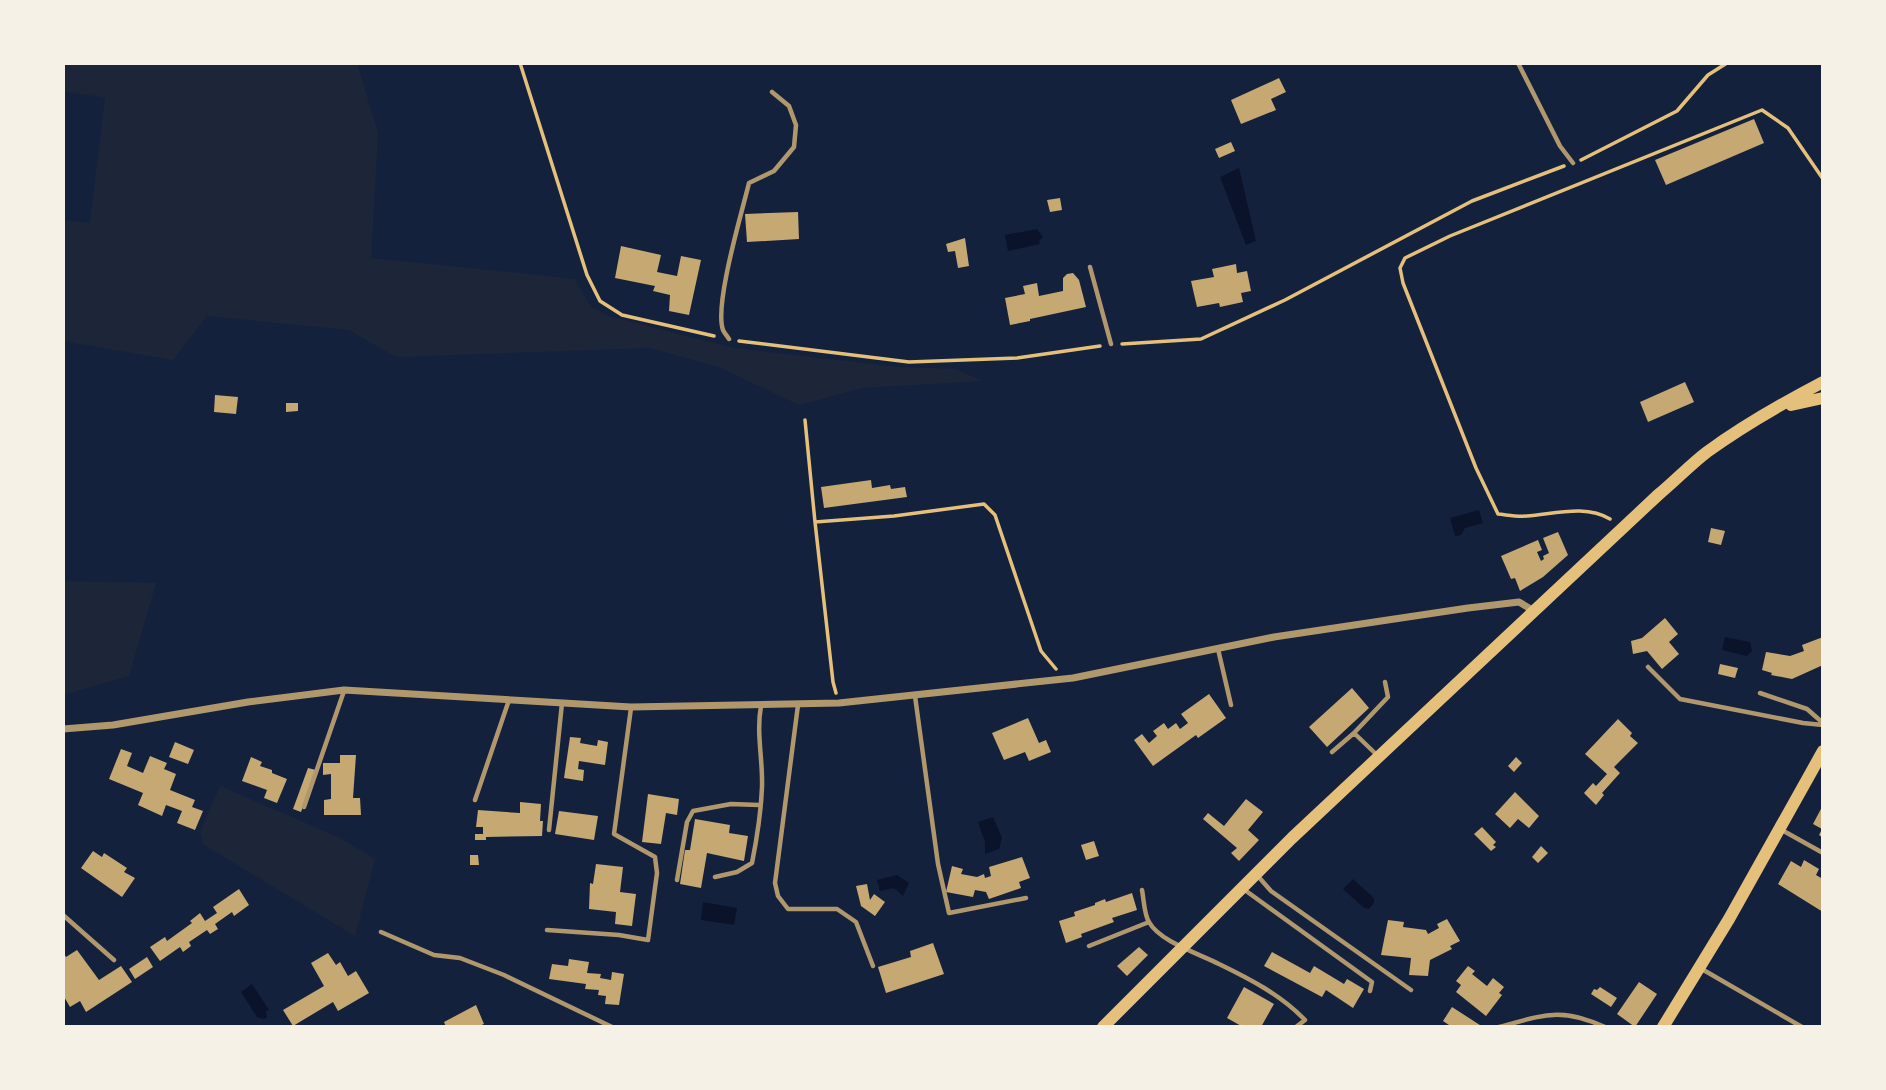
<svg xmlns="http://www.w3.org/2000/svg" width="1886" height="1090" viewBox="0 0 1886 1090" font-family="'PT Sans Narrow',sans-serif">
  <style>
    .green { fill: #1d2539 }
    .water { fill: #0b132b }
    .building { fill: #c6a872 }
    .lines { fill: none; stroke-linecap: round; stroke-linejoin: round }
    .path { stroke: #e5c07b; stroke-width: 3.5 }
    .service { stroke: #b1986c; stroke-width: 4.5 }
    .minor { stroke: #b1986c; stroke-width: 7 }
    .secondary { stroke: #e5c07b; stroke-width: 12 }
  </style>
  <rect width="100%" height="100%" fill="#14213d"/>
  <path class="green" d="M63 63H357L378 133 371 258 575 279 591 307 609 316 694 338 735 348 898 367 955 369 983 381 862 388 799 405 719 367 649 348 396 357 349 330 207 316 173 360 63 341V220L90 223 105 98 63 91Z
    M63 581 156 583 129 676 63 695Z
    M220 786 338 837 375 859 355 936 204 845 200 832Z"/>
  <path class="water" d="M1239 168 1256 241 1246 245 1220 177Z
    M1037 229 1043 237 1039 241 1040 244 1008 251 1005 235Z
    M1479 510 1483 523 1465 528 1461 535 1455 536 1450 518Z
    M1725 637 1750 642 1752 651 1747 656 1722 650Z
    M993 817 1002 838 999 849 985 854V842L978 822Z
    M897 875 909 883 903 896 894 888 880 891 877 880Z
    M1353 879 1374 898V903L1369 909 1364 908 1343 889Z
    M703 902 737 908 734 925 701 920Z
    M252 984 269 1010 266 1011 267 1017 264 1019 257 1017 241 992Z"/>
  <path class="building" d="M1279 78 1286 92 1271 99 1276 110 1241 124 1231 100Z
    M1754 119 1764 143 1666 185 1655 160Z
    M1231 142 1235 151 1219 158 1215 149Z
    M1060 198 1062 210 1050 212 1047 200Z
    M798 212 799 239 747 242 745 214Z
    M965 238 969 266 958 268 955 251 948 252 946 244Z
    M621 246 661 255 657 272 677 276 681 256 701 260 689 315 669 311 670 295 653 291 655 286 615 278Z
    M1236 264 1237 273 1247 271 1251 291 1241 293 1243 302 1220 307 1219 303 1197 307 1191 281 1214 277 1212 269Z
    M1073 273 1079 280 1086 307 1030 319V321L1010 325 1005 298 1025 294 1023 286 1037 283 1039 296 1063 291V278L1067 274Z
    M1685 382 1694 402 1648 422 1640 402Z
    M215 395 238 397 236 414 214 412Z
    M286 403H298V411L286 412Z
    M871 480 872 488 890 485 891 489 905 487 907 497 824 508 821 487Z
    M1711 528 1725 531 1721 545 1708 542Z
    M1558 532 1568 555 1543 577 1520 591 1515 578 1511 579 1501 556 1538 540 1542 550 1537 552 1541 561 1544 559 1543 556 1549 553 1543 538Z
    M1665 618 1678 634 1669 642 1679 654 1662 669 1647 651 1633 654 1631 641 1642 638Z
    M1823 637V665L1792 679 1771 675 1772 673 1762 670 1766 652 1790 656 1804 651 1802 645Z
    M1720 664 1738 668 1735 678 1718 674Z
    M1352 688 1369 708 1327 747 1309 727Z
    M1209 694 1226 718 1198 738 1196 735 1153 766 1134 740 1142 734 1149 743 1157 736 1153 731 1164 723 1168 729 1176 723 1180 729 1188 723 1181 714Z
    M1028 718 1039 743 1046 740 1051 752 1029 761 1025 752 1004 760 992 733Z
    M1618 719 1632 733 1630 736 1638 743 1614 767 1620 773 1602 793 1604 795 1596 805 1584 793 1593 783 1596 786 1607 774 1585 754Z
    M570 737 581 738 580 743 597 746 598 740 608 742 605 765 579 761 578 769 584 770 583 781 564 778Z
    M175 742 194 750 188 764 169 757Z
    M121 749 132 753 127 766 143 773 150 756 167 763 164 769 176 774 170 790 195 800 192 807 203 811 195 830 177 823 182 811 166 805 162 816 138 805 143 793 109 779Z
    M340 755H356L353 798H360L361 815H324V800L331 799V774L323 775V763H340Z
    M251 757 262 762 260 766 272 770V773L287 779 277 803 264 798 267 790 242 781Z
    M1516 757 1522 763 1514 772 1508 766Z
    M308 768 316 770 301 812 293 809Z
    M1515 792 1539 816 1529 828 1518 819 1510 828 1495 814Z
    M648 794 679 799 677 815 666 813 661 844 642 842Z
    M1246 799 1263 812 1248 830 1259 840 1239 861 1231 853 1237 848 1203 819 1208 813 1224 826Z
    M520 802 541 804 540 821H543L542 836 486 837V840H475V834H483V827H476L478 810 520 813Z
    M1823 805V838L1819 835 1822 829 1813 824Z
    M559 811 598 816 594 840 555 834Z
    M695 819 730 825 729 833 748 836 744 861 707 853 701 888 680 884 685 850H690Z
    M1482 827 1496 842 1493 845 1496 847 1491 851 1474 834Z
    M1094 841 1099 856 1086 860 1081 845Z
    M1541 846 1548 853 1538 863 1532 857Z
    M93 851 102 857 104 853 127 868 124 872 135 878 122 897 81 868Z
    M470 855H478L479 865H470Z
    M1022 857 1030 878 1019 882 1021 888 989 899 986 892 975 890 973 897 946 892 952 866 963 869 961 874 977 877 984 874 985 878 991 876 989 867Z
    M1804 860 1819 869 1816 875 1823 879V912L1778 884 1791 861 1801 867Z
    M596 864 623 867 620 892 636 894 632 926 615 924 616 912 589 909 590 883 593 884Z
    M867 884 870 900 874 894 885 902 875 916 861 906 856 886Z
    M239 889 249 905 234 916 232 912 215 924 218 929 210 934 207 930 189 942 191 946 183 952 180 947 160 961 150 947 165 937 167 941 192 923 190 921 200 913 205 921 217 913 213 907Z
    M1132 893 1137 910 1112 918 1114 922 1081 934 1082 937 1066 943 1059 921 1075 916 1074 912 1095 905V903L1105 899 1106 902Z
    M1447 919 1460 941 1450 946 1452 949 1430 960 1428 976 1409 975 1411 958 1381 955 1388 920 1404 922 1403 927 1426 930 1428 934 1439 928 1437 924Z
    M933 943 944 974 886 993 878 967 911 957 910 951Z
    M1139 947 1148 955 1127 976 1117 966Z
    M77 950 99 980 121 966 132 982 86 1012 80 1001 70 1007 63 995V952L66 957Z
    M1272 952 1310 973 1314 966 1344 984 1347 979 1364 989 1353 1008 1326 990 1322 997 1264 966Z
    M328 953 336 965 340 962 348 976 356 971 369 993 338 1011 333 1002 293 1026 283 1010 324 986 311 963Z
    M147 957 153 967 135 979 129 969Z
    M569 959 589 962 587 973 601 974 600 978 611 980 612 972 624 974 619 1005 605 1004 606 996 598 995 599 990 585 989 586 984 549 979 552 964 568 966Z
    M1468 966 1475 971 1472 974 1487 986 1493 978 1504 987 1499 993 1502 995 1486 1016 1456 992 1461 985 1456 981Z
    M1639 982 1657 994 1635 1027 1617 1014Z
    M1244 987 1274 1004 1261 1027H1243L1227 1018Z
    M1600 987 1617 998 1611 1007 1591 994 1594 989 1597 990Z
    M476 1005 484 1024 477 1027H446L444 1022Z
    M1452 1007 1483 1027H1452L1443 1021Z"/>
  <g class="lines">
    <path class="path" d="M520 63 587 275 600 301 622 315 714 336
      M1581 160 1677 111 1708 75 1727 63
      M739 341 909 362 1017 358 1100 346
      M1122 344 1201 339 1285 300 1472 201 1564 166
      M805 420 815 522 894 516 984 504 995 515 1041 651 1056 669
      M1610 519C1586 504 1554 514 1527 516 1517 517 1508 515 1498 514L1476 468 1403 283 1400 268 1405 258 1450 236 1762 110 1788 128 1823 179
      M815 522 833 682 836 693"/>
    <path class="service" d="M1518 63 1560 146 1573 163
      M1090 267 1111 344
      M729 339C727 336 725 334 723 330 714 305 742 212 749 183L774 171 794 147 796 125 789 106 772 92
      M1218 649 1231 705
      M1648 667 1680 699 1803 723 1823 725
      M1760 693 1807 709 1823 723
      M915 696 938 864 949 913 1026 898
      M798 705 775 883 778 896 788 909H837L856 922 873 966
      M1332 752 1354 733
      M1378 756 1354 733 1388 697 1385 682
      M475 800 509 700
      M304 807 344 691
      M1780 829 1823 853
      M549 830 562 703
      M1256 874 1271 891 1411 990
      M715 877 737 872 752 863C757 838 761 813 762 787 763 760 756 733 761 706
      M677 880 687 822 693 811 731 804 759 805
      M1242 888 1372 982 1370 991
      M1142 890C1144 900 1144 914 1149 922 1160 942 1200 954 1219 964 1250 979 1281 995 1305 1020L1296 1027
      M63 915 114 960
      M547 930 619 935 648 940 657 873 655 857 614 834 631 708
      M381 932 434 955 460 958 504 975 612 1027
      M1089 946 1149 922
      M1700 968 1802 1027
      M1499 1027C1544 1015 1560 1007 1605 1027"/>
    <path class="minor" d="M63 729 113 725 248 702 344 690 631 707 839 703 1073 678 1274 637 1468 608 1519 602 1534 611"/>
    <path class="secondary" d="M1791 405 1823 398
      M1103 1027 1292 838 1658 495C1675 481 1690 465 1707 452 1744 425 1783 403 1823 382
      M1663 1027 1729 919 1823 751"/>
  </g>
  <rect width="1886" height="1090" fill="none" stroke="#f6f1e7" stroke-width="130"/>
</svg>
